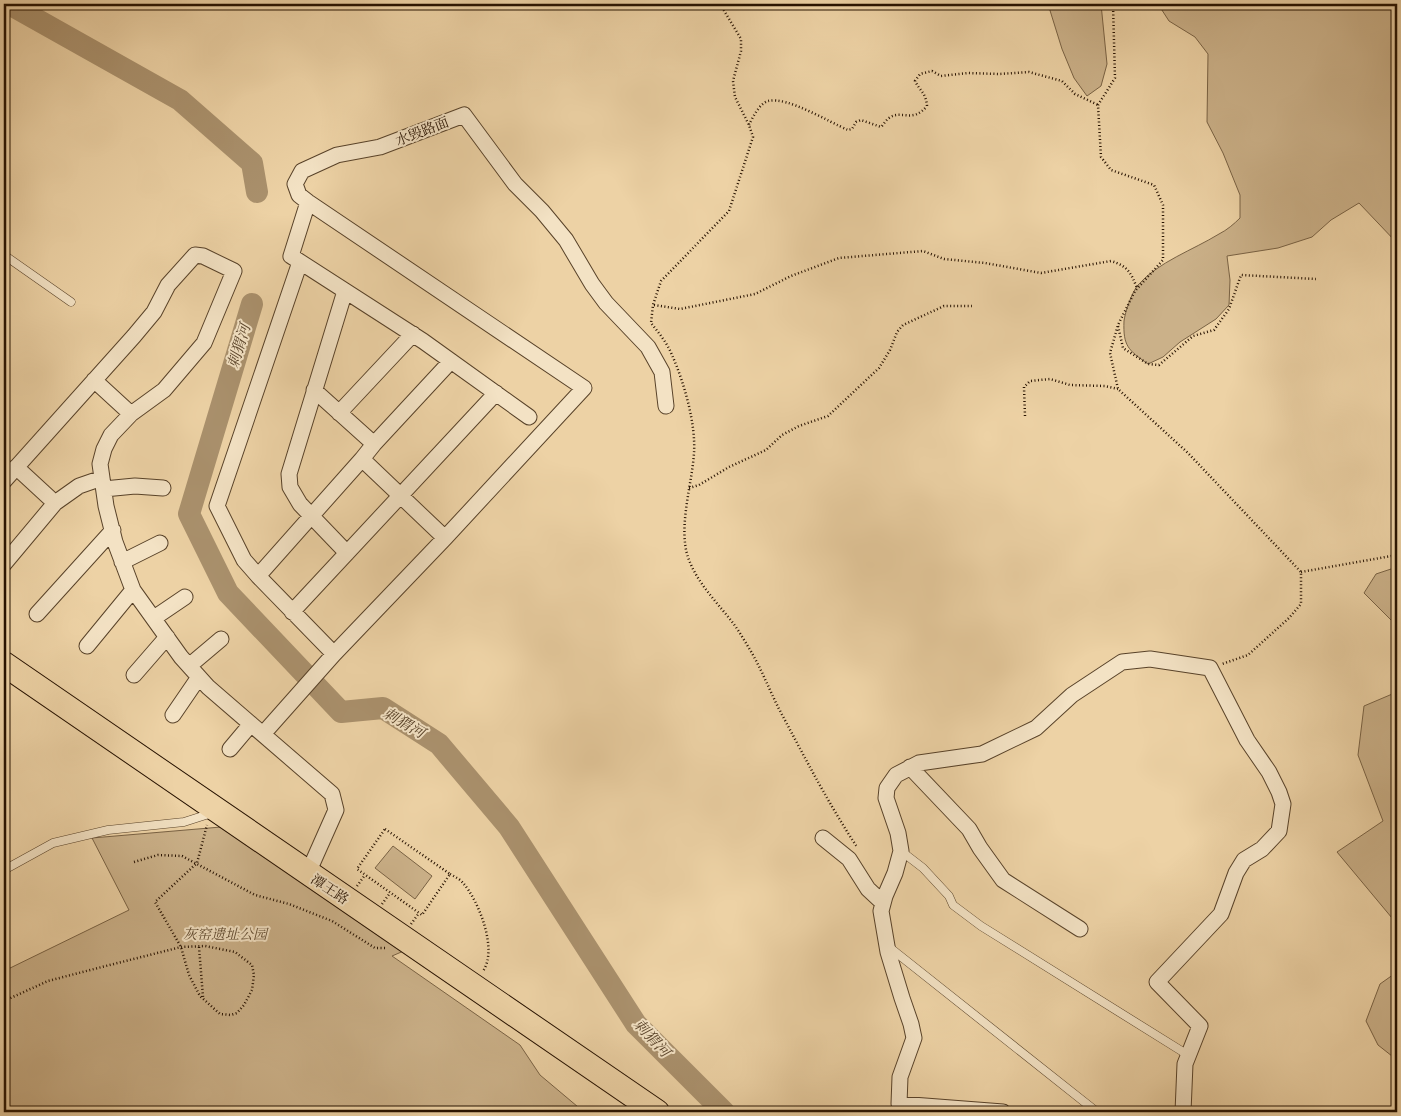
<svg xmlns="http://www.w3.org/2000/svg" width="1401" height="1116" viewBox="0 0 1401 1116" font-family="Alegreya,'Noto Serif SC',serif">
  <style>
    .green { fill: #cbb189; stroke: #796244 }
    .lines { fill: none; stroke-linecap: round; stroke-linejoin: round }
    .river { stroke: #aa916d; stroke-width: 22 }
    .service-casing { stroke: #584229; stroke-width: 9 }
    .minor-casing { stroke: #584229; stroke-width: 17 }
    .trunk-casing { stroke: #271200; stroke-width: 26 }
    .path { stroke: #271200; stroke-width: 2.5; stroke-dasharray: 1 2.5; stroke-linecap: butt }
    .service { stroke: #f3e2c4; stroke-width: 8 }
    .minor { stroke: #f3e2c4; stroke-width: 15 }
    .trunk { stroke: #edd2a5; stroke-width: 24 }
    .labels { text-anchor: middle; stroke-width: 4; stroke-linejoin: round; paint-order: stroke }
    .street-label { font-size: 14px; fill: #271200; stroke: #f3e2c4 }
    .park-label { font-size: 14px; font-style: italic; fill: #604a30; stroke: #f3e2c4 }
    .water-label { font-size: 15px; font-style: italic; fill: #5b452c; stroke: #f3e2c4 }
  </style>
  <rect width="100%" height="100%" fill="#edd2a5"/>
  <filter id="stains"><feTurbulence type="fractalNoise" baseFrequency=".004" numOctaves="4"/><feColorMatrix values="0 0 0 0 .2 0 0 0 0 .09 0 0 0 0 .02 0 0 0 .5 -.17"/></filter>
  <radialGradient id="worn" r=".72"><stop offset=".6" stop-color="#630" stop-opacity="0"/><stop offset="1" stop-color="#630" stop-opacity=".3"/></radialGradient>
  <path class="green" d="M1048 4H1101L1107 64 1101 86 1087 96 1074 78 1062 49Z
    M1158 4H1397V243L1359 203 1331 220 1312 237 1278 248 1227 256 1230 280 1229 305 1216 319 1180 342 1163 357 1148 364C1128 350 1123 346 1124 321 1125 312 1132 292 1138 285 1158 262 1193 250 1219 234 1227 230 1234 224 1240 218V195L1223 153 1207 122 1208 54 1195 37 1169 21Z
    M1397 567V626L1364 593 1376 574Z
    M1397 692V924L1337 852 1383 821 1358 755 1364 706Z
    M221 827 406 950 392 956 520 1045 540 1075 584 1112H4V971L129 910 92 838Z
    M393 846 432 876 415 899 375 868Z
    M1397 972V1060L1378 1045 1366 1021 1380 984Z"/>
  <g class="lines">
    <path class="river" d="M9 4 180 100 252 163 257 192
      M252 304 189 514 228 593 341 712 383 708 439 744 509 827 636 1024 724 1112"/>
    <defs>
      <path id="service" d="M4 255 71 302
        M901 851 923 868 949 896 953 905 981 926 1188 1055
        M4 870 53 843 108 830 184 822 212 813
        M889 947 1097 1112"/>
      <path id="minor" d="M308 202 291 256 423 341 529 417
        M300 262 217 506 244 560 258 576 334 654
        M345 291 289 474 290 487 300 504 347 553
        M94 380 131 414
        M314 390 374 444 362 459 445 538
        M339 413 413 334
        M374 444 451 361
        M16 467 55 503
        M4 481 134 336 154 312 168 285 195 255 203 256 234 271 204 343 164 390 131 414 111 435 104 449 100 464 106 506 115 542 133 590 181 657 208 687 332 794 336 810 308 873
        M104 489 135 486 163 488
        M122 562 160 543
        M4 564 55 503 79 486 102 478
        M258 576 362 459
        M292 612 496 393
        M37 614 113 530
        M154 618 185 597
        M87 646 133 590
        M189 666 221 639
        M134 675 167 637
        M173 715 199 677
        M263 734 334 654 445 538 584 388 308 202 299 195 295 184 302 171 337 155 380 147 464 115 515 184 542 211 566 240 592 284 606 303 648 347 662 372 666 406
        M230 749 251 724
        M910 767 969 829 980 848 1003 880 1080 929
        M823 838 849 859 868 889 883 903
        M1003 1112 899 1104 900 1077 914 1038 911 1024 902 998 888 952 881 911 885 896 895 873 901 851 898 833 886 798 887 788 896 775 919 763 982 754 1036 728 1072 695 1122 662 1150 659 1210 668 1247 740 1269 772 1279 792 1283 804 1279 831 1262 849 1244 860 1236 873 1221 914 1157 982 1200 1026 1185 1064 1183 1112"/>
      <path id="trunk" d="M4 664 657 1112"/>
    </defs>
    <use href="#service" class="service-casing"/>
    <use href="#minor" class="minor-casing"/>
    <use href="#trunk" class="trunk-casing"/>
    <path class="path" d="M720 4 741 39V51L733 81 735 97 749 125 753 137 729 211 661 281 653 305 651 323C659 333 667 343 672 355 684 382 696 424 694 453 692 484 679 524 687 554 695 581 716 601 733 623 739 631 744 640 749 648 761 668 769 689 779 709 804 756 828 803 857 847
      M1113 4 1115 78 1098 105 1101 157 1111 170 1154 185 1163 205V260L1135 291 1118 325 1110 353 1118 389 1188 453 1301 572V604L1289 618 1248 655 1222 664
      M749 125C753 117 759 104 768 101 787 96 829 122 848 130L852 129 856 122 861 120 881 127C884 124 886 120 889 118 901 109 912 124 927 106 926 93 920 91 915 81L920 74 932 71 941 76 968 73 999 74 1029 72 1062 81 1075 94 1098 105
      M654 305 680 309 755 294 791 276 839 258 923 251 944 259 985 263 1041 273 1111 261C1128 266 1131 273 1137 288
      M1118 326 1123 348 1148 364 1159 365 1193 336 1214 330 1229 309 1241 275 1316 279
      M1025 416 1024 387 1030 381 1050 379 1070 385 1105 386 1118 389
      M689 488 699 485 729 467 766 450 782 435 799 426 828 416 879 368 890 350 897 332 903 325 944 306H972
      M1301 572 1397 555
      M385 829 450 874 422 915 357 869Z
      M134 862 158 855 182 856 255 895 289 904 332 921 375 948H387
      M450 874C455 877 460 879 463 883 479 901 498 950 483 971
      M357 886 365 875
      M382 904 390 893
      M411 924 419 913
      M199 947 203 997
      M4 1001 48 981 94 969 181 947 205 946 235 952 252 965 254 975 252 990 244 1005 237 1013 231 1015 220 1014 200 996 189 975 181 947 155 902 197 863 207 825"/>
    <use href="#service" class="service"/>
    <use href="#minor" class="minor"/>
    <use href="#trunk" class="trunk"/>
  </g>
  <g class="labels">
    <g class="street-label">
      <text transform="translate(422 131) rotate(-21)" y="5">水毁路面</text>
      <text transform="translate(330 889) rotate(34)" y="5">潭王路</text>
    </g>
    <g class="park-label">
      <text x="225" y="939">灰窑遗址公园</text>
    </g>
    <g class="water-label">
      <text transform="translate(239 346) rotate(-73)" y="5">刺猬河</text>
      <text transform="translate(404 723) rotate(30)" y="5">刺猬河</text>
      <text transform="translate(652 1038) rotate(47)" y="5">刺猬河</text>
    </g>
  </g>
  <rect width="1401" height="1116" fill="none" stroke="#edd2a5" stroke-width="20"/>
  <rect x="5" y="5" width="1391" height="1106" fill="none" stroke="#271200" stroke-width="2.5"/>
  <rect x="10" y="10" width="1381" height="1096" fill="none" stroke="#271200"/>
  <rect width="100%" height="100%" filter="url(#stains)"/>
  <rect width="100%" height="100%" fill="url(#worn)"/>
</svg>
